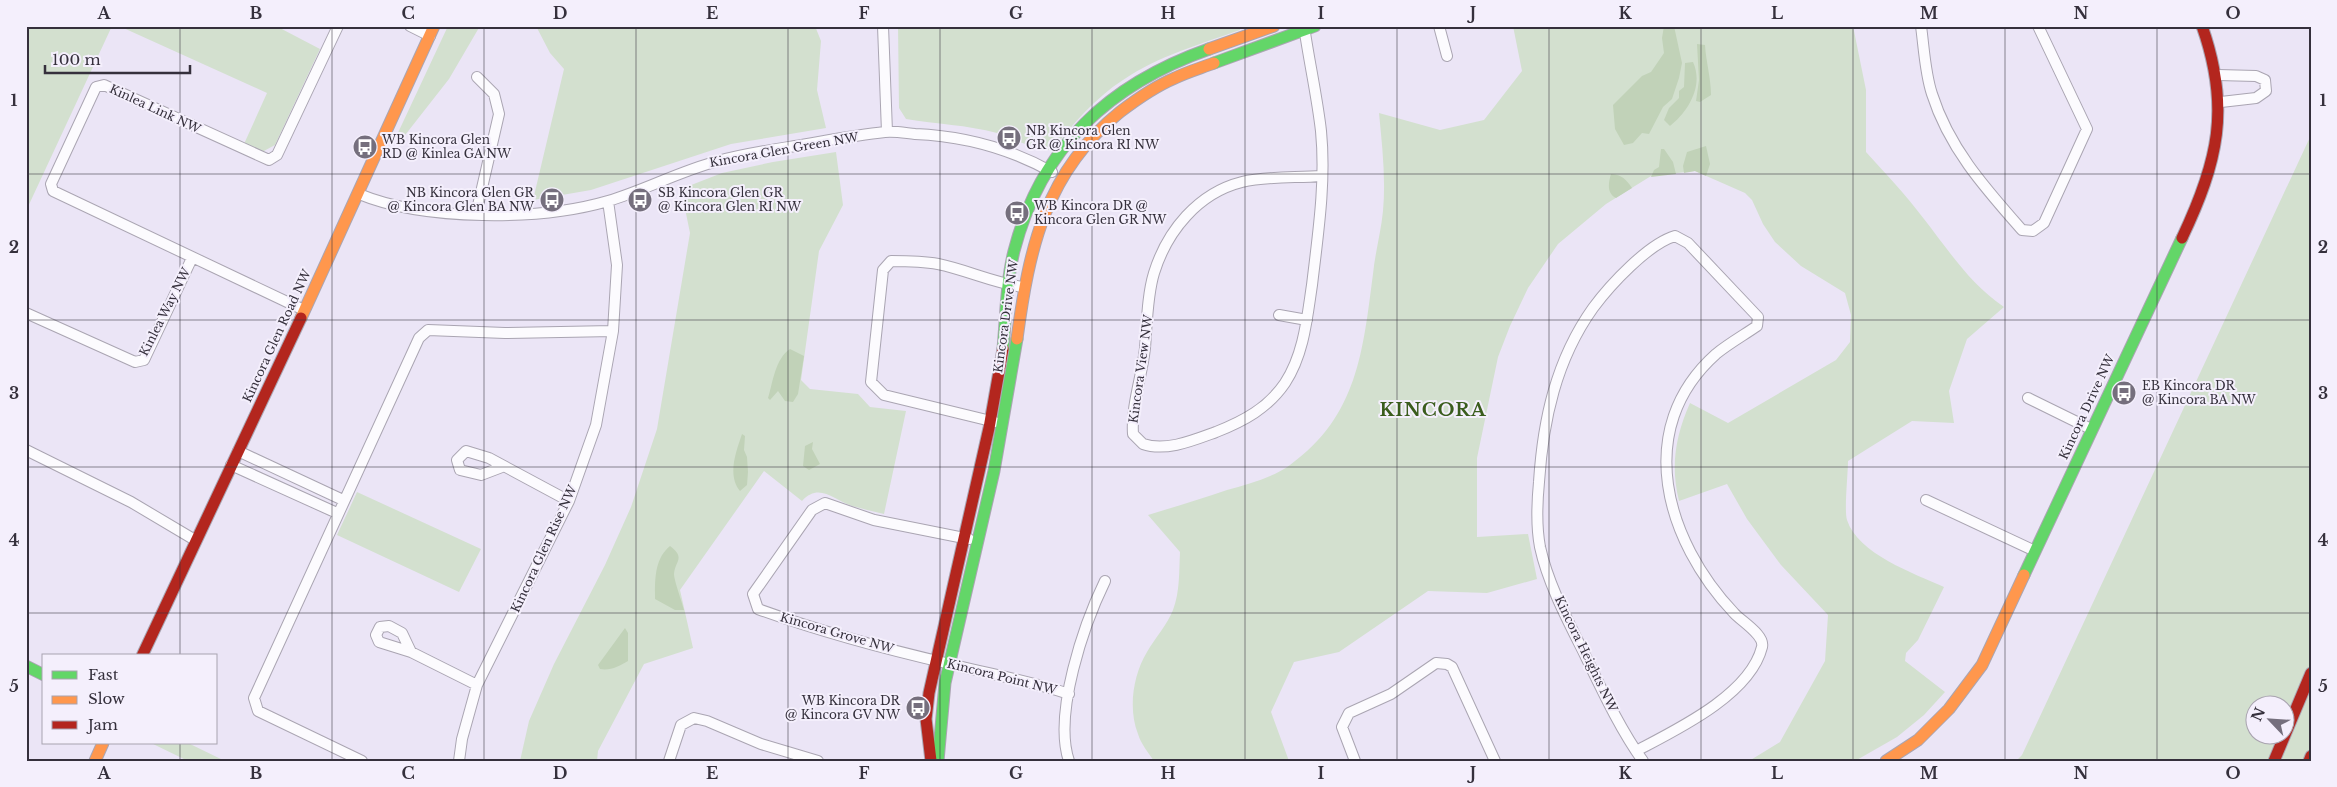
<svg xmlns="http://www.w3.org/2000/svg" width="2337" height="787" viewBox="0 0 2337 787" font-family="'Libre Baskerville',serif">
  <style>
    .green { fill: #d3e0cf; fill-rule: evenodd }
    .forest { fill: #c1d2b8 }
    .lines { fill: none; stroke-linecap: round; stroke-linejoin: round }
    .street-casing { stroke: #aaa5b2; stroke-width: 12 }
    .fast-casing { stroke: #aaa5b2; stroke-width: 13 }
    .slow-casing { stroke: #aaa5b2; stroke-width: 13 }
    .jam-casing { stroke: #aaa5b2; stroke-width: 13 }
    .street { stroke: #fcfbfe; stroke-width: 10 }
    .fast { stroke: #63d668; stroke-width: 11 }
    .slow { stroke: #ff974d; stroke-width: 11 }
    .jam { stroke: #b3261e; stroke-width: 11 }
    .grid { fill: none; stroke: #35303c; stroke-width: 1; stroke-opacity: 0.55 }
    .labels { text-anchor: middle; stroke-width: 4; stroke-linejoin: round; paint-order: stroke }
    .street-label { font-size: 12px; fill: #35303c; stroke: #f4effc }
    .poi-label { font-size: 12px; fill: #35303c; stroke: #f4effc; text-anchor: start }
    .district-label { font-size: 18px; font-weight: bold; letter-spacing: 1px; fill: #3a5d1d; stroke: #f4effc }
    .neatline { fill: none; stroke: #35303c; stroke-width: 2 }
    .grid-label { font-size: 16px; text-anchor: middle; font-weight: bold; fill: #35303c }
  </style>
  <rect width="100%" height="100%" fill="#ebe5f6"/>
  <path class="green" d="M26 26H112L26 211Z
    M119 26H276L320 49 275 145 262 152 244 144 267 93Z
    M448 26H480L449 79 402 139 396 137Z
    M536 26H815L821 41 817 90 826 128 731 144 591 190 533 200 564 69 550 53Z
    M898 26H1240V30C1201 44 1158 56 1123 80 1095 98 1073 124 1052 150 1033 151 1015 138 997 133 967 125 936 124 906 119L899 108Z
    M1513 26H1853L1866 90V152C1886 174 1906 195 1924 219 1949 251 1970 284 2004 307L1967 339 1949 391 1954 423 1912 421 1848 461C1848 474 1844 510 1847 520 1858 554 1913 573 1944 587L1918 640 1906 653 1905 661 1945 692 1924 715 1897 737 1855 761H1749L1780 742 1825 661 1828 615 1781 565 1747 519 1727 484 1679 501C1670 465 1676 435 1690 403L1728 423 1836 360 1850 342 1851 315 1845 293 1801 266 1775 242 1763 224 1752 200 1745 193 1695 171 1651 176 1606 204 1558 244 1528 288 1510 326 1498 357 1477 458V537L1528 534 1537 579 1487 593 1428 591 1339 652 1294 662 1271 712 1289 761H1154C1148 752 1141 744 1138 734 1128 709 1133 675 1147 652 1155 638 1167 625 1173 610 1180 592 1179 571 1180 552L1148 515C1174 507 1201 499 1227 490 1248 484 1272 478 1290 465 1358 416 1363 350 1373 274 1375 253 1381 232 1383 211 1386 178 1382 145 1379 113L1440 130 1484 120 1522 71Z
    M2311 135V761H2016L2022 755ZM2254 704H2284V734H2254Z
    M836 152 843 205 819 251 801 380 810 389 858 394 870 407 906 411 884 514C873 511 862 509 852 506 834 500 819 482 802 501L764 471 680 590 693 648 644 664 598 751 597 761H520L529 721 554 664 605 565 631 507 657 429 690 233 681 189 722 173 773 162Z
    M357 492 481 549 459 592 337 535Z
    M151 743H188L225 761H188Z"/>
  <path class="forest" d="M1664 26H1674L1682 63 1679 78 1672 99 1663 107 1649 134 1642 133 1633 143 1624 145 1615 129 1613 105 1642 76 1651 72 1664 53 1662 38Z
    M1697 44 1705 45C1706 62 1711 78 1711 95L1700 102 1696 101 1699 80Z
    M1693 62C1704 86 1688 112 1670 126L1664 120 1669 108 1679 98V91L1684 87 1685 63Z
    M1706 146 1710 164 1706 176 1695 171 1684 173 1683 166 1687 152Z
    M1661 149H1664L1673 162 1676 174 1651 177 1654 170 1659 167Z
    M1611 174C1622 175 1626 179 1632 188L1616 198C1607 193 1608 184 1611 174Z
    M790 349 804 356 798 394 793 402 785 401 778 391 770 400 768 398C773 382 775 359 790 349Z
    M742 434 745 436 744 450 747 457 748 472 747 485 740 491C727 475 736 452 742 434Z
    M813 442 812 449 820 464 809 470 803 466 805 446Z
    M670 546C686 558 675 561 674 574 674 580 682 602 684 610H675L655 599C655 581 654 559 670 546Z
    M625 628 628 633V661C620 666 610 671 600 669L598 665Z"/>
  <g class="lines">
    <defs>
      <path id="street" d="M410 26 430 36
        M883 26 887 132
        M1304 26C1309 61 1317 96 1321 131 1326 182 1318 234 1312 285 1307 318 1304 354 1285 383 1268 408 1244 421 1216 432 1194 440 1166 452 1143 444L1133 434C1131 405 1142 377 1145 348 1147 324 1147 296 1154 273 1167 231 1198 193 1242 182 1267 176 1296 178 1321 176
        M1439 26 1447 56
        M1921 26C1924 48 1925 73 1932 94 1949 148 1985 188 2022 230L2033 231 2044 223 2087 129 2038 26
        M2218 75 2256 76 2265 80 2266 91 2256 98 2221 102
        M359 194C424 221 540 221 608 201 645 190 680 171 718 161 743 154 770 150 795 146 825 141 855 135 885 132 895 131 905 133 915 134 964 136 1009 148 1052 172
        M476 214 499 114 494 94 477 77
        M304 310 53 191 51 184 96 87 104 85 269 160 277 155 338 26
        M26 313 135 362 144 360 192 258
        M1279 315 1307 320
        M2028 398 2091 429
        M995 422 884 395 871 382 883 270 891 261C907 261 922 261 938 264 967 270 994 283 1023 287
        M26 450 131 502 195 540
        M238 451 343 500
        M231 465 337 513
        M502 467 481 475 460 470 457 460 466 451 489 458 569 501
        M1926 500 2035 551
        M969 539 874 520 825 503 812 510 753 594 758 609C821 632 885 649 950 664 990 674 1030 681 1069 694
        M411 652 402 633 389 626 380 627 376 635 379 642 411 652 477 685
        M1636 751C1676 730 1750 695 1762 647 1765 635 1742 622 1734 613 1666 541 1632 429 1716 354 1728 344 1744 335 1757 326L1758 317 1688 243 1675 236C1648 244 1610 285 1593 308 1556 360 1543 420 1539 482 1537 503 1536 526 1540 547 1548 584 1568 621 1585 655 1602 690 1620 729 1643 761
        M362 761 258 711 254 698 419 338 428 330 505 333 613 331
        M459 761 462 739 477 685 569 501 596 425 613 331 617 265 608 201
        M669 761 681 725 694 718 707 721 761 744 818 761
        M1069 761C1053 714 1084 624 1105 581
        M1355 761 1342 727 1349 713 1391 694 1436 663 1447 664 1452 667 1495 761"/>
      <path id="fast" d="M1214 63 1315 26
        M1003 349C1006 316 1006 283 1014 251 1041 146 1110 84 1209 49
        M2024 575 2182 238
        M26 666 44 675
        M938 761 945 683 994 471 1017 339"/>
      <path id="slow" d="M1209 49 1274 26
        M301 318 434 26
        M1017 339C1029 249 1045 172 1120 112 1137 99 1156 86 1175 78 1187 72 1201 68 1214 63
        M95 761 103 743
        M1886 761 1918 740 1949 709 1982 665 2024 575"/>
      <path id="jam" d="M2182 238C2218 162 2231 108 2202 26
        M142 656 301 318
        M931 761 926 719 929 693 989 428 1003 349
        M2274 761 2311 673
        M2309 761 2311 756"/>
    </defs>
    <use href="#street" class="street-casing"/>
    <use href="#fast" class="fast-casing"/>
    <use href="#slow" class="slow-casing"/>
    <use href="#jam" class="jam-casing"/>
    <use href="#street" class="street"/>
    <use href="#fast" class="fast"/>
    <use href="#slow" class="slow"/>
    <use href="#jam" class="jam"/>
  </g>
  <path class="grid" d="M180 26V656M332 26V761M484 26V761M636 26V761M788 26V761M940 26V761M1092 26V761M1245 26V761M1397 26V761M1549 26V761M1701 26V761M1853 26V761M2005 26V761M2157 26V761M26 174H2311M26 320H2311M26 467H2311M26 613H2311M180 743V761"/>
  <defs>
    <symbol id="bus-disc" viewBox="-11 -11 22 22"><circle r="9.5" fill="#756f7d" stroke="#f4effc"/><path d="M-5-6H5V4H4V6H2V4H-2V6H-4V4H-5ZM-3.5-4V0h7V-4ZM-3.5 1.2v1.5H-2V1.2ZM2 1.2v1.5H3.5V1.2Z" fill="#fff"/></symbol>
  </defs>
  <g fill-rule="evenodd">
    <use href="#bus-disc" x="995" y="124" width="28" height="28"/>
    <use href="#bus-disc" x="351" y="133" width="28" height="28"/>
    <use href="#bus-disc" x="538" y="186" width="28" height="28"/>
    <use href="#bus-disc" x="626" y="186" width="28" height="28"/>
    <use href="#bus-disc" x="1003" y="199" width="28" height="28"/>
    <use href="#bus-disc" x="2110" y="379" width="28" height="28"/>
    <use href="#bus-disc" x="904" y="694" width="28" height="28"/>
  </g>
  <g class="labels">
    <g class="street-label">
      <text transform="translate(155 109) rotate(25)" y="4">Kinlea Link NW</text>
      <text transform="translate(784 150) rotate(-10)" y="4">Kincora Glen Green NW</text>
      <text transform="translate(165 312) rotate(-63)" y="4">Kinlea Way NW</text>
      <text transform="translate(1006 316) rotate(-82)" y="4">Kincora Drive NW</text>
      <text transform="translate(277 336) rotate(-65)" y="4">Kincora Glen Road NW</text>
      <text transform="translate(1141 369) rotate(-82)" y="4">Kincora View NW</text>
      <text transform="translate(2087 407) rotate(-65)" y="4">Kincora Drive NW</text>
      <text transform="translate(544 549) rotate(-65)" y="4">Kincora Glen Rise NW</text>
      <text transform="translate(837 633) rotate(16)" y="4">Kincora Grove NW</text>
      <text transform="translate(1586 654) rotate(64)" y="4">Kincora Heights NW</text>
      <text transform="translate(1002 677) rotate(14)" y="4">Kincora Point NW</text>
    </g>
    <g class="poi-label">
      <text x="1026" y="135">NB Kincora Glen<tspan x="1026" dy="14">GR @ Kincora RI NW</tspan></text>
      <text x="382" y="144">WB Kincora Glen<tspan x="382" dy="14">RD @ Kinlea GA NW</tspan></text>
      <text x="534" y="197" text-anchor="end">NB Kincora Glen GR<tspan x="534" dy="14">@ Kincora Glen BA NW</tspan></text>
      <text x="658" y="197">SB Kincora Glen GR<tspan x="658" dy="14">@ Kincora Glen RI NW</tspan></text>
      <text x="1034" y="210">WB Kincora DR @<tspan x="1034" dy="14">Kincora Glen GR NW</tspan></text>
      <text x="2142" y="390">EB Kincora DR<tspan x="2142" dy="14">@ Kincora BA NW</tspan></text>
      <text x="900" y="705" text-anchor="end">WB Kincora DR<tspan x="900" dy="14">@ Kincora GV NW</tspan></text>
    </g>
    <g class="district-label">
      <text x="1433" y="416">KINCORA</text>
    </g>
  </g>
  <rect width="2337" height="787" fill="none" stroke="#f4effc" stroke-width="55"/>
  <rect x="42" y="654" width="175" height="90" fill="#f4effc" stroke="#a8a3af"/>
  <rect x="52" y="671" width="25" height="8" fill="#63d668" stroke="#a8a3af"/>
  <text x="88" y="680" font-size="15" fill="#35303c">Fast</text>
  <rect x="52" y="696" width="25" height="8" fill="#ff974d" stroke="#a8a3af"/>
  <text x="88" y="704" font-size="15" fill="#35303c">Slow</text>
  <rect x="52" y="721" width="25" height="8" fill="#b3261e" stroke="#a8a3af"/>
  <text x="88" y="730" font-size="15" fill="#35303c">Jam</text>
  <g transform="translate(2270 720) rotate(295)"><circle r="24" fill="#f4effc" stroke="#a8a3af"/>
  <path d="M0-4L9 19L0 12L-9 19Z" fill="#756f7d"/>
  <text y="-8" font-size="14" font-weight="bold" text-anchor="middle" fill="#35303c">N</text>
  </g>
  <path d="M45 65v8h145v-8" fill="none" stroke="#35303c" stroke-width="2.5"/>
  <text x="52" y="65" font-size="15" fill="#35303c" stroke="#f4effc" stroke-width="4" paint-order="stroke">100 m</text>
  <rect x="28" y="28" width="2282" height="732" class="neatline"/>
  <g class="grid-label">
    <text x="104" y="19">A</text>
    <text x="256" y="19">B</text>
    <text x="408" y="19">C</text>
    <text x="560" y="19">D</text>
    <text x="712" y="19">E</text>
    <text x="864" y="19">F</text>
    <text x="1016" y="19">G</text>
    <text x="1168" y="19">H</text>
    <text x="1321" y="19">I</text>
    <text x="1473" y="19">J</text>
    <text x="1625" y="19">K</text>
    <text x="1777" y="19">L</text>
    <text x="1929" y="19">M</text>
    <text x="2081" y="19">N</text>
    <text x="2233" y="19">O</text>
    <text x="14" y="106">1</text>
    <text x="2323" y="106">1</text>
    <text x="14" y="253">2</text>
    <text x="2323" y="253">2</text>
    <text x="14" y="399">3</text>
    <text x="2323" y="399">3</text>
    <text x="14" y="546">4</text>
    <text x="2323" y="546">4</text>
    <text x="14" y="692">5</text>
    <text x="2323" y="692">5</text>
    <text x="104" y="779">A</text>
    <text x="256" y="779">B</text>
    <text x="408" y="779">C</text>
    <text x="560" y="779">D</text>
    <text x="712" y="779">E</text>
    <text x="864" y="779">F</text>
    <text x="1016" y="779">G</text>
    <text x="1168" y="779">H</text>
    <text x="1321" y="779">I</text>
    <text x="1473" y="779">J</text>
    <text x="1625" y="779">K</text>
    <text x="1777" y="779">L</text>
    <text x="1929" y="779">M</text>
    <text x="2081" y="779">N</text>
    <text x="2233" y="779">O</text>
  </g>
</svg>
